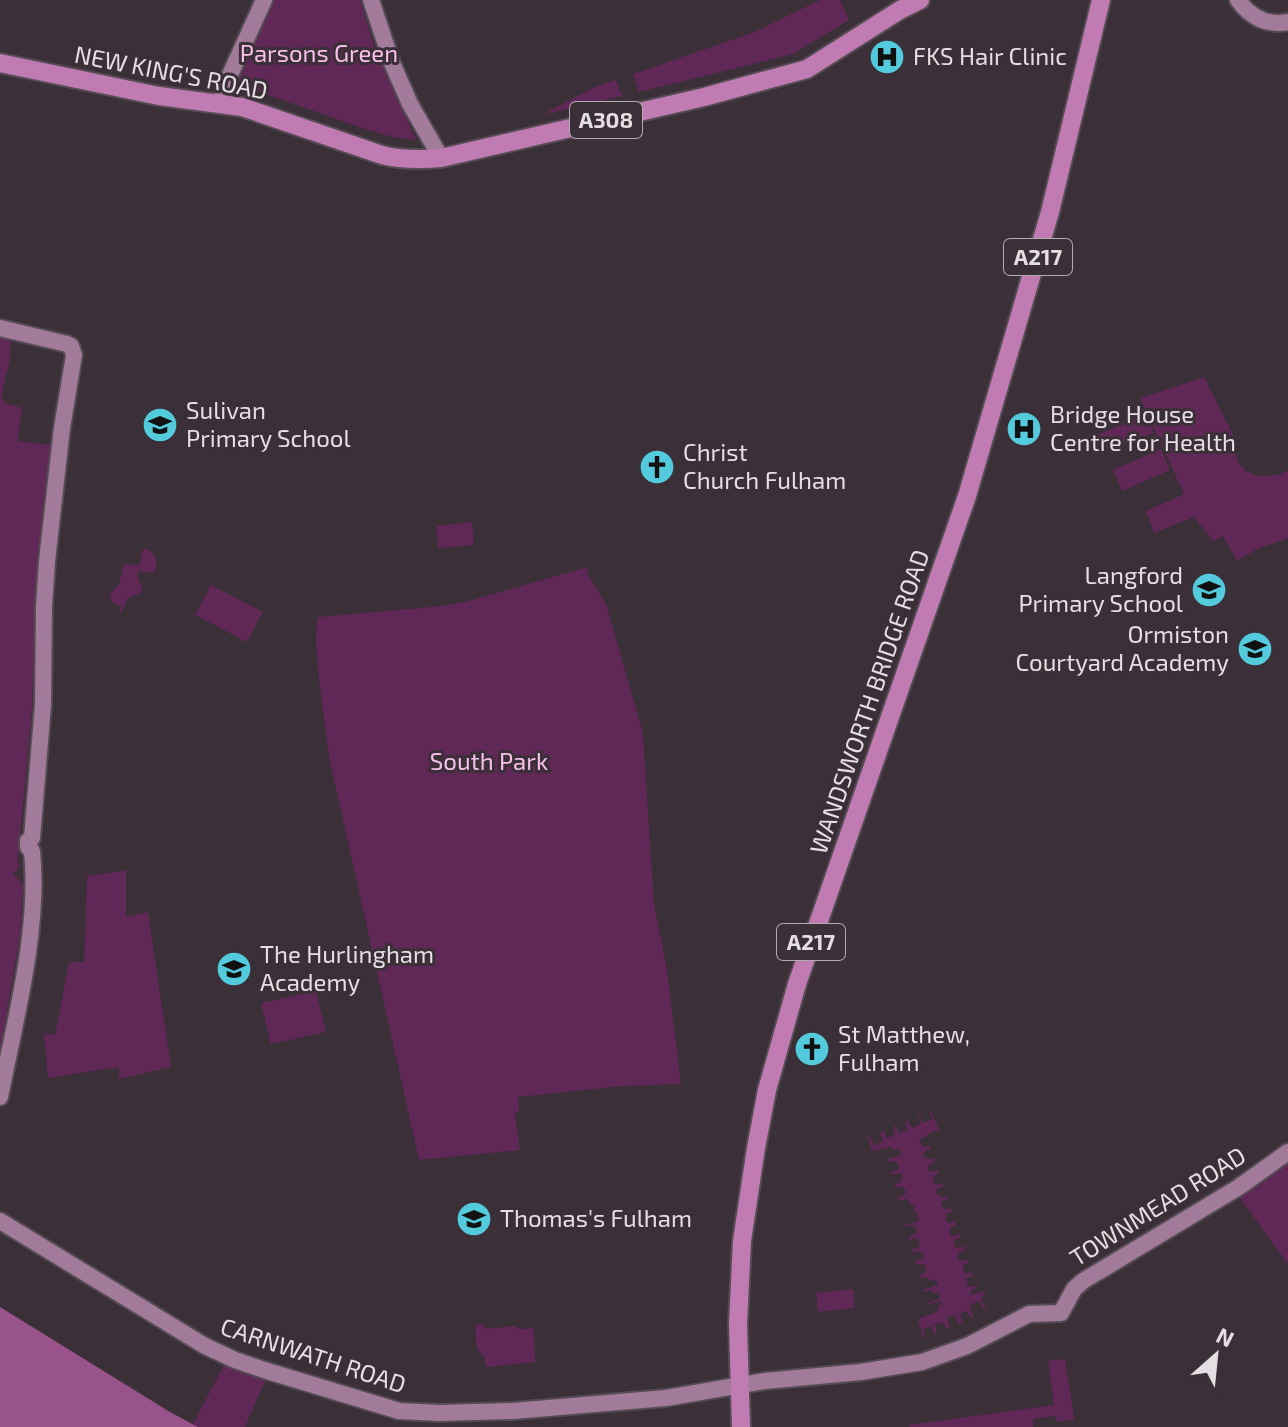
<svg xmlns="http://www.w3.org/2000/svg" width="1288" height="1427" viewBox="0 0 1288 1427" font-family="'Exo 2',sans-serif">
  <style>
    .green { fill: #5f2856 }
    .water { fill: #98538b }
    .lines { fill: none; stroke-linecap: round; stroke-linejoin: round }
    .secondary-casing { stroke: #554b53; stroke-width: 20 }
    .primary-casing { stroke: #554b53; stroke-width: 22 }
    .secondary { stroke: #a27a9a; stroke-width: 16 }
    .primary { stroke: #bf7bb2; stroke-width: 18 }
    .labels { text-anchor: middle; stroke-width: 6; stroke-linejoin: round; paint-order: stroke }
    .shield { fill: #3b2f38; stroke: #b2aab0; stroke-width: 2 }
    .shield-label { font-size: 22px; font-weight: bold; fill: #e5dee3 }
    .park-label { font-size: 24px; fill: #f9bfec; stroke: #3b2f38 }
    .poi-label { font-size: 24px; fill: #e5dee3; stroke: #3b2f38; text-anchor: start }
    .street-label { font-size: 24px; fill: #e5dee3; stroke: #3b2f38 }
  </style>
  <rect width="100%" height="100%" fill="#3b2f38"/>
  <path class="green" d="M273 0H360L375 49 416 140 392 137 359 127 237 84Z
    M820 0H840L849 20 793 54 639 92 633 74 752 33Z
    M616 80 622 96 546 114 549 111 597 86Z
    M0 337 12 340 9 355 11 356 1 395 5 403 22 408 18 441 51 445 44 500 36 597 32 707 18 859 19 868 13 874 23 884 20 936 0 1051Z
    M1204 377 1233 435 1234 450 1238 463 1246 471 1258 476 1279 475 1288 470V538L1257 549 1237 561 1223 536 1213 541 1194 517 1154 533 1146 511 1184 494 1140 398Z
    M1146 414 1154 433 1104 451 1097 435Z
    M1161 449 1170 470 1122 491 1113 470Z
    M472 522 474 545 438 548 436 526Z
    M146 548 155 555 157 565 154 573 139 571 137 575C145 595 146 590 127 599L121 613 119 612 121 606 114 604 109 595 119 584 124 564 138 565 140 562 142 551Z
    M588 567 587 572 607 607 643 733 654 904 667 970 681 1084 623 1086 518 1097 519 1111 515 1113 520 1150 419 1160 329 757 319 680 316 642 317 619 319 617 442 606 465 602Z
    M211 585 263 612 247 642 195 615Z
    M126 870V917L148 912 171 1067 119 1079V1067L48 1078 44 1033 55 1035 69 962H84L87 876Z
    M316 991 326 1032 271 1044 261 1003Z
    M931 1111 939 1130 927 1134V1136L921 1138 919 1141 923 1147 930 1145 931 1148 925 1151 923 1154 925 1158 928 1159 934 1158 935 1161 928 1166 929 1171 932 1172 938 1170 939 1174 933 1176 934 1183 936 1185 943 1183V1187L937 1188 936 1191 938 1196 940 1195 941 1198 947 1196 948 1199 942 1201 941 1204 945 1210 951 1208 952 1212 946 1214V1221L949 1223 955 1221 956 1225 950 1227V1234L953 1236 959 1234 961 1237 954 1240 955 1247 958 1248 964 1246 965 1250 959 1252 958 1259 962 1261 968 1259 969 1263 963 1265V1270L966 1274 972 1272 973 1276 967 1278V1285L971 1287 977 1285V1288L971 1290V1295L984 1291 985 1295 981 1297 986 1311 985 1312 980 1301 971 1304 970 1307 974 1317 971 1318 967 1311 960 1314 962 1322 959 1324 954 1315 947 1318 950 1328 946 1329 943 1322 935 1325 937 1333 934 1334 931 1326 923 1329 925 1337 923 1338 918 1319 937 1312 938 1307 942 1304 941 1301 928 1305 927 1303 940 1299 939 1293H935L931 1290 924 1292 923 1290 938 1285 936 1280 931 1281 927 1277 920 1278 919 1275 925 1273V1270L927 1269 923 1264 916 1265 915 1261 924 1257 923 1253 920 1251 913 1253 912 1249 919 1248 920 1242 916 1238 909 1240V1236L915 1234 917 1231 916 1227 912 1225 906 1227 905 1225 919 1221 913 1205H910L909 1201 906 1199 899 1201 898 1197 904 1195 906 1192 902 1186 895 1188V1184L901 1182 902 1175 898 1173 892 1175 891 1172 898 1170 899 1165 895 1161 888 1162 887 1159 901 1155 900 1149 894 1150 892 1147 872 1151 867 1134 876 1146 883 1140 880 1133 883 1131 887 1138 895 1135 893 1127 896 1126 899 1133 908 1130 905 1122 908 1121 912 1128 921 1124 918 1117 920 1116 923 1123 933 1119 930 1112Z
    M1288 1160V1264L1239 1197Z
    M853 1289 855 1308 818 1312 816 1293Z
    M482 1324 486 1329 514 1326 520 1329 534 1328 535 1362 486 1367 484 1356 477 1349 475 1327 476 1325Z
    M1065 1359 1074 1419 1057 1422 1056 1416 1033 1419V1427H909V1425L1054 1405 1048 1361Z
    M224 1365 266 1379 245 1427H198L193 1424Z"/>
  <path class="water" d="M0 1307 170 1412 198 1427H0Z"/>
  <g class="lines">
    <defs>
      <path id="secondary" d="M371 0 392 63 410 104 441 158
        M1238 0C1250 17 1267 26 1288 22
        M220 103 229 77 264 0
        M0 328 67 344 71 346 74 355 62 428 47 561 44 606 43 705 32 838 28 841V847L32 851C40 929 15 1020 0 1097
        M0 1221 205 1346 235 1360 264 1370 399 1411 440 1413 513 1411 666 1398 765 1381 861 1372 922 1362 967 1346 1029 1314 1061 1313 1074 1289 1083 1281 1239 1187 1288 1152"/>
      <path id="primary" d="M0 63 159 96 242 107 382 155C402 160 420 160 441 158L704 97 807 69 900 10 920 0
        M741 1427 738 1324 742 1241 756 1148 767 1090 797 984 967 496 1050 212 1101 0"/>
    </defs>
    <use href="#secondary" class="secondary-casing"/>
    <use href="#primary" class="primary-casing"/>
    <use href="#secondary" class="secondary"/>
    <use href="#primary" class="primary"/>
  </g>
  <defs>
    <symbol id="hospital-disc" viewBox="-11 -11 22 22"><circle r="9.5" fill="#54cadd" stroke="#3b2f38"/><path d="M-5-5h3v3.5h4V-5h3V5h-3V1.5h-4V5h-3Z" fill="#111"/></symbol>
    <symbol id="school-disc" viewBox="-11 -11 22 22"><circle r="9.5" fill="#54cadd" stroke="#3b2f38"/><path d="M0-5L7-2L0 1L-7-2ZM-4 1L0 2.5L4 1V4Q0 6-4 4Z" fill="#111"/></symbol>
    <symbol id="church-disc" viewBox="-11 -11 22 22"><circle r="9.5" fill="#54cadd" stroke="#3b2f38"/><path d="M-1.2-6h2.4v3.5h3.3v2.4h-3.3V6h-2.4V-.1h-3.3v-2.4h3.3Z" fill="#111"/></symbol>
  </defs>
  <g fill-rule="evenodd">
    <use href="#hospital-disc" x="867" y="37" width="40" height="40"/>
    <use href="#school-disc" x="140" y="405" width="40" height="40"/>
    <use href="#hospital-disc" x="1004" y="409" width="40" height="40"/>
    <use href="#church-disc" x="637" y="447" width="40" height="40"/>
    <use href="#school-disc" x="1189" y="570" width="40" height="40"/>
    <use href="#school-disc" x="1235" y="629" width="40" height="40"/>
    <use href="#school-disc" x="214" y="949" width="40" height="40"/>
    <use href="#church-disc" x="792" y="1029" width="40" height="40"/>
    <use href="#school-disc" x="454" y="1199" width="40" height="40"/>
  </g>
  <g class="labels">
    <g class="shield">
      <rect x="570" y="102" width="72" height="36" rx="6"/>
      <rect x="1004" y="239" width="68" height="36" rx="6"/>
      <rect x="777" y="924" width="68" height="36" rx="6"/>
    </g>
    <g class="shield-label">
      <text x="606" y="128">A308</text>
      <text x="1038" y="265">A217</text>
      <text x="811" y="950">A217</text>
    </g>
    <g class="park-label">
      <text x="319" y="62">Parsons Green</text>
      <text x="489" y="770">South Park</text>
    </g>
    <g class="poi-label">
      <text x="913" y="65">FKS Hair Clinic</text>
      <text x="186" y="419">Sulivan<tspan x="186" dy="28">Primary School</tspan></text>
      <text x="1050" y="423">Bridge House<tspan x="1050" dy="28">Centre for Health</tspan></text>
      <text x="683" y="461">Christ<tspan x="683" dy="28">Church Fulham</tspan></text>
      <text x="1183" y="584" text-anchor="end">Langford<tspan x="1183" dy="28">Primary School</tspan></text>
      <text x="1229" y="643" text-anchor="end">Ormiston<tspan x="1229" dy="28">Courtyard Academy</tspan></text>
      <text x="260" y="963">The Hurlingham<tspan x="260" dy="28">Academy</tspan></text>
      <text x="838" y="1043">St Matthew,<tspan x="838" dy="28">Fulham</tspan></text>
      <text x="500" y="1227">Thomas's Fulham</text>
    </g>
    <g class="street-label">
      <text transform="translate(171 73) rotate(11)" y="8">NEW KING'S ROAD</text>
      <text transform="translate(870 702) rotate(-71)" y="8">WANDSWORTH BRIDGE ROAD</text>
      <text transform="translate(1158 1207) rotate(-32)" y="8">TOWNMEAD ROAD</text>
      <text transform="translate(313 1356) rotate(18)" y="8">CARNWATH ROAD</text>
    </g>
  </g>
  <g transform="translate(1216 1355) rotate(27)" stroke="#3b2f38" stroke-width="6" paint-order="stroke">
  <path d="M0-6L14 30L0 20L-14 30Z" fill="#e5dee3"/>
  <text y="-12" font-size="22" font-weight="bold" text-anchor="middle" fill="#e5dee3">N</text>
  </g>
</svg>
